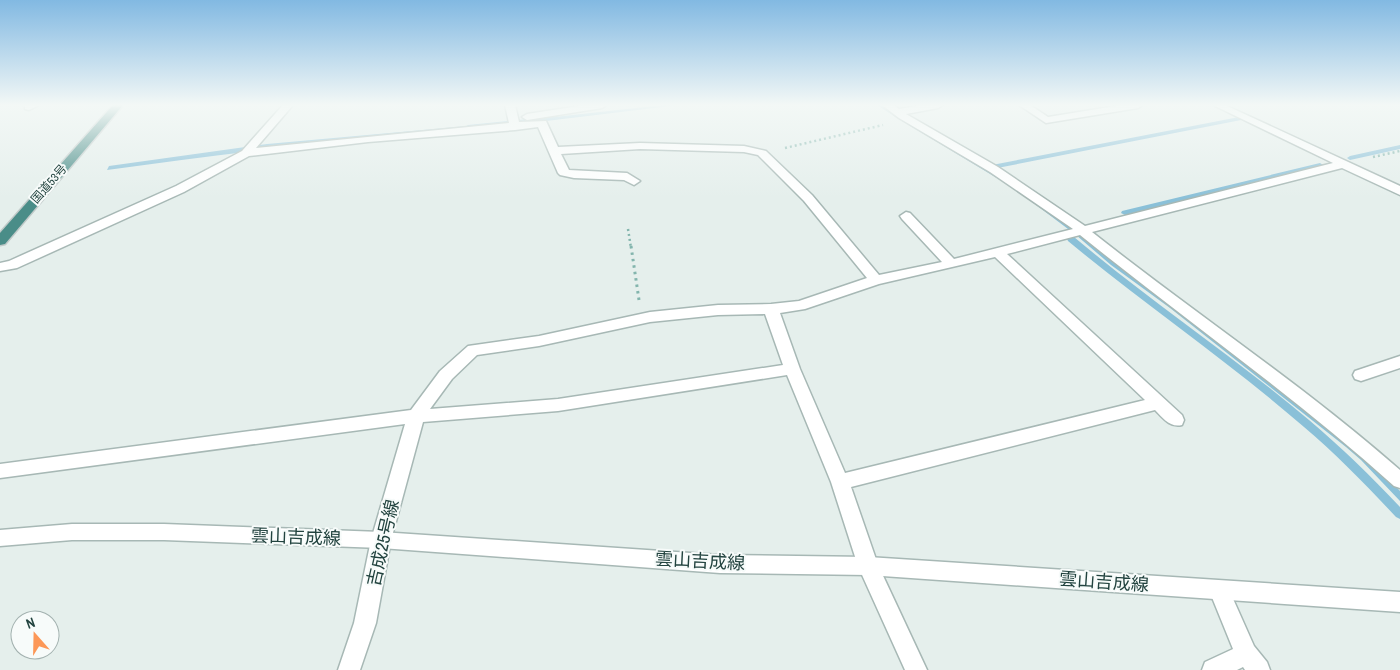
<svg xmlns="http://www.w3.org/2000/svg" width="1400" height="670" viewBox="0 0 1400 670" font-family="'Archivo Narrow','Noto Sans JP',sans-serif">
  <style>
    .water { fill: #8ac0d8 }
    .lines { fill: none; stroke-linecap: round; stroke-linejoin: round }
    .stream { fill: #8ac0d8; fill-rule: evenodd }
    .minor-casing { stroke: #a7b8b5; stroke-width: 3 }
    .tertiary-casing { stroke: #a7b8b5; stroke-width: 3 }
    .trunk-casing { stroke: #c1cac9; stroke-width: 3 }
    .path-far1 { stroke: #83b5ad; stroke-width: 2.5; stroke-dasharray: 2 3; stroke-linecap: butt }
    .path { stroke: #83b5ad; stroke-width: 3; stroke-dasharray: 2.5 4; stroke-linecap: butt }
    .minor { fill: #fff; fill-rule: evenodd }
    .tertiary { fill: #fff; fill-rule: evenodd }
    .trunk { fill: #4a8d88; fill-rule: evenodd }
    .labels { text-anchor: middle; stroke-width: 4; stroke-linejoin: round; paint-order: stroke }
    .far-street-label { font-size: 12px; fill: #22433f; stroke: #f7fbfa }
    .near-street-label { font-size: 18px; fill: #22433f; stroke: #f7fbfa }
  </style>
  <rect width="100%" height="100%" fill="#e5efec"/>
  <path class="water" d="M663 105H679L546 121 545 118Z
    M877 105H884L1022 189 1370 459 1400 491V501L1361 460 1346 447 1170 308 1111 265 1076 235 1015 189 894 116Z
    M478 125V128C353 138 231 153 107 170L109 166 267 144Z"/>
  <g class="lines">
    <path class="stream" d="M557 116 560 118 559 119 468 129 465 127 468 125Z
      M1239 117 1241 118V120L992 169 989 167 992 165Z
      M1400 145V149L1350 160 1347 158 1350 156Z
      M1320 163 1323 165 1322 166 1125 215 1121 213 1122 211Z
      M1068 237H1074C1150 301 1233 356 1309 420 1341 447 1371 476 1400 507V519L1396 517C1367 486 1337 455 1304 427 1228 361 1145 305 1068 241L1067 239Z"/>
    <defs>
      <path id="minor" d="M25 105H39L29 110 25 109Z
        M283 105H293L256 148 509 123 505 105H515L519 122 546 121 558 147 640 143 744 146 766 151 812 195 879 275 942 262 902 219 900 216 906 212 910 213 954 259 1073 229 990 172 899 118 882 105H893L899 109 923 105H943L938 108 906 114 998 167 1085 226 1333 163 1213 105H1225L1400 186V195L1342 168 1092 232C1194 313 1302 384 1400 470V488L1394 486C1294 396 1184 319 1080 235L1007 254 1182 415 1184 420 1182 425C1170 428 1163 418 1155 410L851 487 878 565 927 670H905L858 566 831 482 787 375 558 411 423 422 391 540 376 623 360 670H338L354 623 371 540 405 424 0 478V464L411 410 440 371 468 346 539 336 650 312 718 305 771 304 799 301 867 278 804 201 758 155 744 152 640 149 561 154 569 170 627 173 640 181 634 185 624 180 574 178 560 175 558 173 538 127 515 130 368 142 249 156 184 192 17 268 0 271V263L9 261 176 186 242 151ZM995 257 1145 400 845 473 800 369 780 313 805 309 879 284ZM765 314 783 365 558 399 430 409 452 379 477 355 539 346 650 322 718 315Z
        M586 105H607L602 108 527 120 522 117 527 114Z
        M1019 105H1030L1048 117 1122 105H1143L1138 108 1046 123Z
        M1400 356V368L1361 381 1355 379 1353 375 1355 371Z
        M1219 581 1226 583 1254 646 1267 662 1270 670H1245L1243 667 1237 670H1202L1205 662 1233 649 1209 590 1212 583Z"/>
      <path id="tertiary" d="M72 524H164L381 532 720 555 868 557 1400 592V612L868 575 720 573 381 548 164 540H72L0 546V530Z"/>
      <path id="trunk" d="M113 105H123L5 244 0 245V233Z"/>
    </defs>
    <use href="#minor" class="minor-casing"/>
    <use href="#tertiary" class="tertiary-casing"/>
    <use href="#trunk" class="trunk-casing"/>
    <path class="path-far1" d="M785 148 883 125
      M1373 157 1400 151
      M628 229 631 248"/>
    <path class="path" d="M631 246 639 300"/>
    <use href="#minor" class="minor"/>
    <use href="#tertiary" class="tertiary"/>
    <use href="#trunk" class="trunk"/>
  </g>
  <linearGradient id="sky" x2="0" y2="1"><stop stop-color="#82b9e2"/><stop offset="0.53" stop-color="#f3f8f6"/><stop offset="1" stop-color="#f3f8f6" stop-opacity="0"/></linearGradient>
  <rect width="1400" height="198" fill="url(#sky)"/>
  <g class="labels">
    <g class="far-street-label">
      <text transform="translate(49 184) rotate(-49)" y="4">国道53号</text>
    </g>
    <g class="near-street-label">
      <text transform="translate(296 537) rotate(2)" y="6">雲山吉成線</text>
      <text transform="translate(383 543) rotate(-77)" y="6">吉成25号線</text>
      <text transform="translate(700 561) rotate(3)" y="6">雲山吉成線</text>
      <text transform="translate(1104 582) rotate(4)" y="6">雲山吉成線</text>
    </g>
  </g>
  <g transform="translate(35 635) rotate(340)"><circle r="24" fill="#f7fbfa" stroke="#a2b1af"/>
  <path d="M0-4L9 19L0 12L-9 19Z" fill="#fc9757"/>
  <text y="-8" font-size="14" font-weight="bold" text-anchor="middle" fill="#22433f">N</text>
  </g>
</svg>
